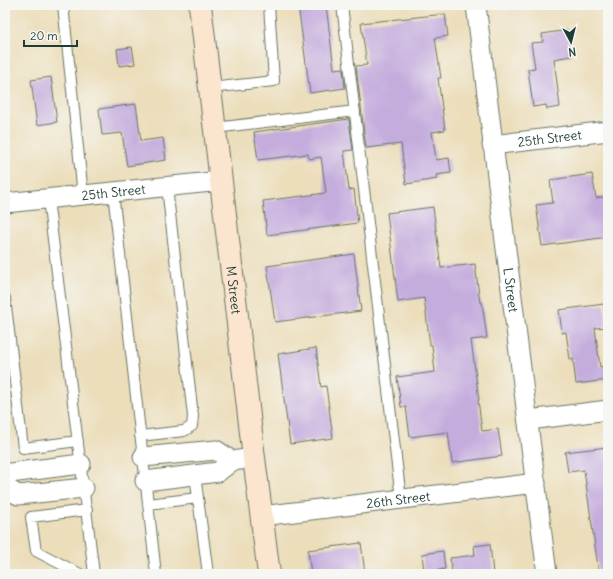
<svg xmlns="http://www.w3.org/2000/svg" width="613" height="579" viewBox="0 0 613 579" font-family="Delius,sans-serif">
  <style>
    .building { fill: #c4acdd }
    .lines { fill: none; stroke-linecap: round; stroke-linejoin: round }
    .lane-casing { stroke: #677563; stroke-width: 12 }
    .street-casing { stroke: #677563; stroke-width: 21 }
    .secondary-casing { stroke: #677563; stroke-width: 24 }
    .lane { stroke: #fff; stroke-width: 10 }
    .street { stroke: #fff; stroke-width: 19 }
    .secondary { stroke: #fbe5cf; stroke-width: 22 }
    .labels { text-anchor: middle; stroke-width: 3; stroke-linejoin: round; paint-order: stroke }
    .street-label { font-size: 13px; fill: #1f3d34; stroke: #f6f6f2 }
  </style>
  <rect width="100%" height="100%" fill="#f6f6f2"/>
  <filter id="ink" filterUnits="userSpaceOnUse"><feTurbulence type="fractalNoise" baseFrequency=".025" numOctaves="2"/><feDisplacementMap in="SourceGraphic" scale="8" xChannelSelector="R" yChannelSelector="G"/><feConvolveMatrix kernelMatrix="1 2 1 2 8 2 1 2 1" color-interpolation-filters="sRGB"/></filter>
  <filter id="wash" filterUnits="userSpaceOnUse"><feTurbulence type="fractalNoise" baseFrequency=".012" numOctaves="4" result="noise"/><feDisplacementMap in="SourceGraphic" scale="16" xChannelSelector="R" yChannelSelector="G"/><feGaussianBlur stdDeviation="0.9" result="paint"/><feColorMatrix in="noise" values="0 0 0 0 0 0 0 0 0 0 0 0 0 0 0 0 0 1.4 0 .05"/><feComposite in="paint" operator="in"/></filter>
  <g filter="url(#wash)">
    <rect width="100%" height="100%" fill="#ecdebb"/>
    <g id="blocks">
      <path class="building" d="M298 5H326L334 69 343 68 345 88 310 93Z
        M445 14 448 36 435 38 441 78H438L445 130 432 132 436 160 449 158 451 173 436 175 437 179 406 184 401 144 366 148 356 66 367 65 361 23Z
        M568 30 571 56 554 59 560 107 547 109 546 105 533 107 528 69 535 68 531 43 543 42 542 34Z
        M132 47 135 64 119 66 117 49Z
        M51 77 57 122 37 125 31 80Z
        M136 104 141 141 163 138 166 160 127 166 122 133 102 135 99 109Z
        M349 119 353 150 344 151 349 190 354 189 358 223 267 235 263 201 326 193 321 157 309 159 308 154 258 160 254 132Z
        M592 174 596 198 608 196V237L542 246 536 205 553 203 550 180Z
        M433 207 441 268 475 264 480 302H482L487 338 471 340 479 400H478L482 431 498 429 502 456 452 463 448 432 410 437 406 407H401L397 377 435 372 432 345H430L424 298 398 302 387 213Z
        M354 254 361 311 275 322 267 266Z
        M604 304 607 327 595 328 600 367 608 366V380L576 384 573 359H570L566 332 562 333 559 310Z
        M316 348 321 387 326 386 333 438 290 444 278 354Z
        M608 447V574H599L584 470 568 472 565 452Z
        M361 543 365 574H311L308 550Z
        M490 544 493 574H452L450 558 475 555 474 546Z
        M443 551 445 569 424 572 422 554Z"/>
    </g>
  </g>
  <g filter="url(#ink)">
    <use href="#blocks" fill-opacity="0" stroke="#677563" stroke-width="1"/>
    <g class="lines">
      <defs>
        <path id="lane" d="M63 5 83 195
          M342 5 401 499
          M210 88 274 81 269 5
          M215 128 355 111
          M113 192 156 574
          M48 199 94 574
          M5 298 23 448 78 441
          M140 436 184 431 192 426 193 416 167 187
          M195 475 208 574
          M148 504 198 498
          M80 574 36 551 31 517 87 510"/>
        <g id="street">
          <path id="s1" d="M476 5C498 195 524 384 547 574"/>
          <path id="s2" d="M492 145 608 131"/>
          <path id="s3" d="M5 203 221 181"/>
          <path d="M529 420 608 410"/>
          <path d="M143 457 216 450 232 461"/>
          <path d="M5 478 10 473 81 464"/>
          <path d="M145 481 218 472 232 461 254 458"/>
          <path d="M5 487 18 495 84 488"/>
          <path id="s4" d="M261 516 536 483"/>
        </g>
        <g id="secondary">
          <path id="s5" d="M200 5 254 458 269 574"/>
        </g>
      </defs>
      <use href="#lane" class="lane-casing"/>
      <use href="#street" class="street-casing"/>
      <use href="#secondary" class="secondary-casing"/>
      <use href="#lane" class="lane"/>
      <use href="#street" class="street"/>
      <use href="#secondary" class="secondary"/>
    </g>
  </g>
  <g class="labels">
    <g class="street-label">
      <text dy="5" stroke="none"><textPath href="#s2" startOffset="58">25th Street</textPath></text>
      <text dy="5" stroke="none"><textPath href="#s3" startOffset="109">25th Street</textPath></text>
      <text dy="5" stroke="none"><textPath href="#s1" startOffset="287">L Street</textPath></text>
      <text dy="5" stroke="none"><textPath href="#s5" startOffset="287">M Street</textPath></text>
      <text dy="5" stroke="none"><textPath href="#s4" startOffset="138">26th Street</textPath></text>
    </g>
  </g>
  <rect width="613" height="579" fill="none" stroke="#f6f6f2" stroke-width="20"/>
  <g transform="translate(571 42) rotate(173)" stroke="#f6f6f2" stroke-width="3" paint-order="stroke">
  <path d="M0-3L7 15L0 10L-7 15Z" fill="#1f3d34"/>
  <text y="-6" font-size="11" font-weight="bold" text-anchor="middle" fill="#1f3d34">N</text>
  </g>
  <path d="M24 40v6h53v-6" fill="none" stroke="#1f3d34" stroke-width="2"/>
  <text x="30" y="40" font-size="12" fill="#1f3d34" stroke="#f6f6f2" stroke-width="3" paint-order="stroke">20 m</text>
</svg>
